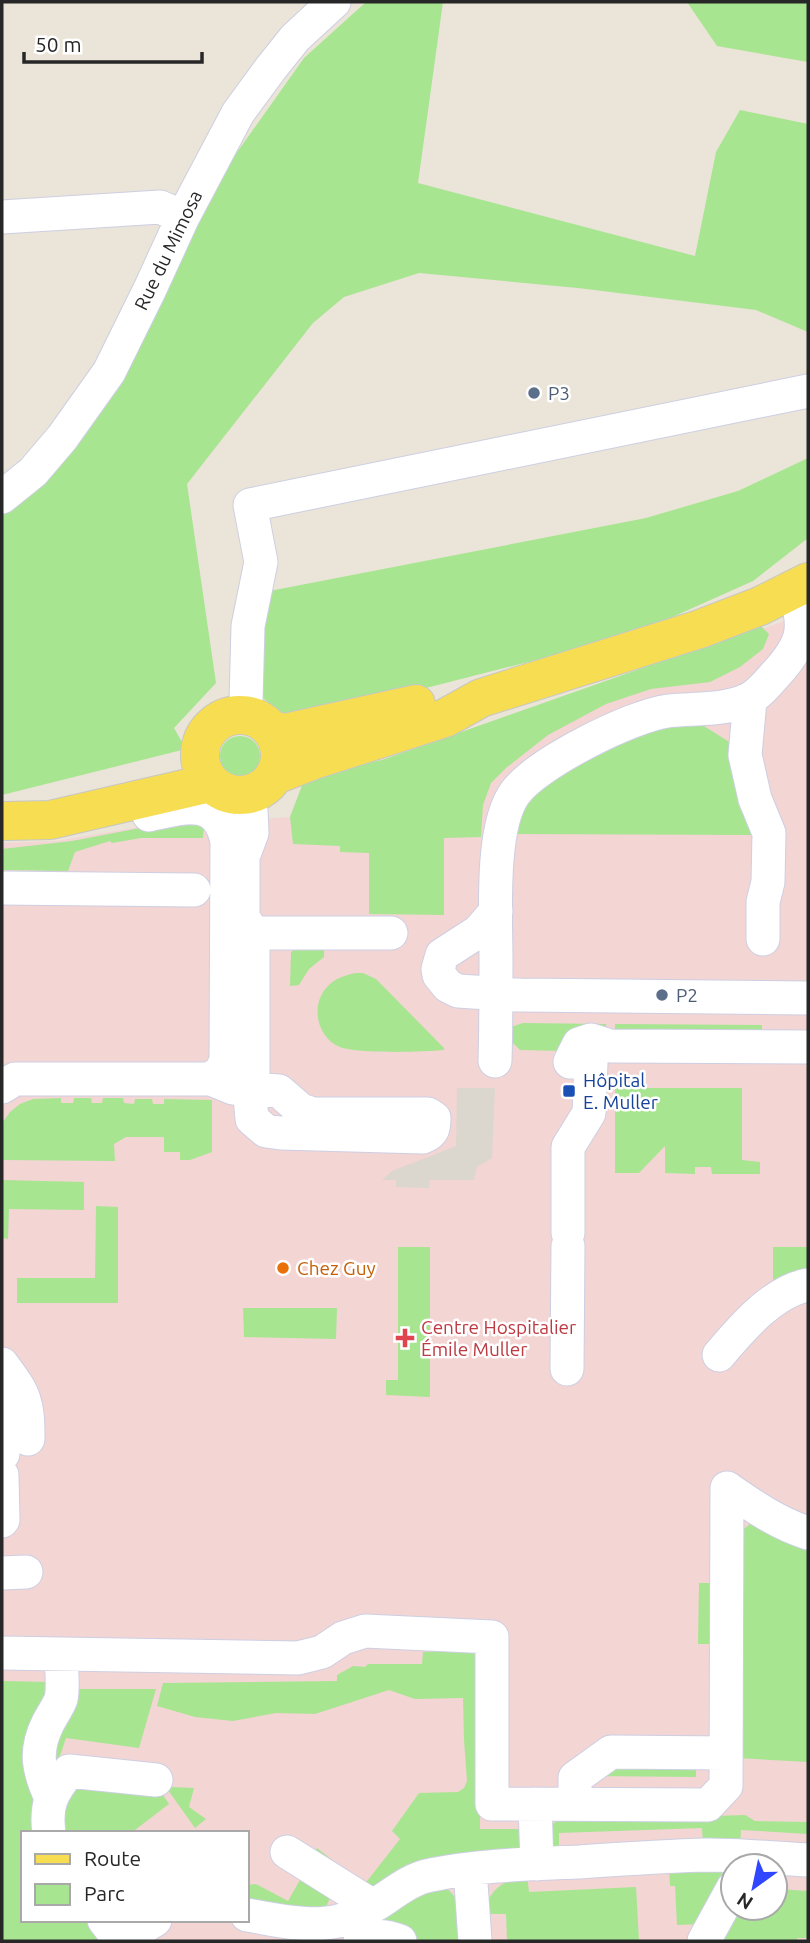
<svg xmlns="http://www.w3.org/2000/svg" width="810" height="1943" viewBox="0 0 810 1943" font-family="Ubuntu,sans-serif">
  <style>
    .medical { fill: #f3d5d4; fill-rule: evenodd }
    .green { fill: #a7e591 }
    .plaza { fill: #dbd7cf }
    .lines { fill: none; stroke-linecap: round; stroke-linejoin: round }
    .minor-casing { stroke: #cdcfe2; stroke-width: 35 }
    .major-casing { stroke: #c7c7c7; stroke-width: 40 }
    .minor { stroke: #fff; stroke-width: 33 }
    .major { stroke: #f6dd52; stroke-width: 38 }
    .service-dot { fill: #5c6f8a; stroke: #fff; stroke-width: 2.5 }
    .transit-dot { fill: #1a4fb4; stroke: #fff; stroke-width: 2.5 }
    .food-dot { fill: #e8710a; stroke: #fff; stroke-width: 2.5 }
    .health-dot { fill: #e0444e; stroke: #fff; stroke-width: 2.5 }
    .labels { text-anchor: middle; stroke-width: 5; stroke-linejoin: round; paint-order: stroke }
    .street-label { font-size: 19px; fill: #272727; stroke: #fff }
    .service-label { font-size: 19px; fill: #4e5e75; stroke: #fff; text-anchor: start }
    .transit-label { font-size: 19px; fill: #164399; stroke: #fff; text-anchor: start }
    .food-label { font-size: 19px; fill: #c56008; stroke: #fff; text-anchor: start }
    .health-label { font-size: 19px; fill: #be3a42; stroke: #fff; text-anchor: start }
  </style>
  <rect width="100%" height="100%" fill="#ebe4d8"/>
  <path class="medical" d="M808 613V1941H2V843L57 841 198 817 204 823 290 817 306 775 382 760ZM23 1833H247V1920H23ZM733 1866H775V1908H733Z"/>
  <path class="green" d="M366 2H443L418 183 695 256 716 152 740 110 808 124V332L756 310 578 288 419 273 344 297 313 323 187 484 216 683 174 728 186 749 2 795V513L189 220 304 58Z
    M687 2H808V62L717 46Z
    M808 458V538L753 581 630 636 293 722 237 677 239 597 646 518 738 491Z
    M761 626 769 634 763 649 740 667 710 682 651 689 606 704 548 735 506 768 491 783 483 805 481 837 444 838V915L369 914V853L340 852V846L293 844 290 817 306 775 382 760Z
    M699 723 731 743 755 835 515 834 525 808 542 788 584 762 648 729Z
    M220 756a20 20 0 1 1 40 0a20 20 0 1 1-40 0Z
    M198 817 204 823 203 838H141L112 843 110 841 75 852 68 871 2 870V849L72 841Z
    M324 944V957L309 969 299 985 290 986 291 952 301 945Z
    M356 973H363L376 979 444 1048V1050C422 1052 358 1054 340 1047 317 1038 310 1005 327 987 334 979 345 975 356 973Z
    M523 1023 606 1024V1039L564 1051 520 1050 512 1042 511 1027Z
    M615 1024 762 1025V1033L615 1032Z
    M615 1088H742V1160L760 1162V1174H712L711 1167H695V1174L665 1173V1146L639 1173H615Z
    M61 1098V1103H73L74 1098H91L92 1103H102L103 1098H123L124 1103 134 1104 135 1099H152L153 1104H164V1099L212 1100V1152L190 1160H180V1152H164V1137H126L114 1144 115 1161 2 1160V1123L10 1112 20 1104 33 1099Z
    M2 1180 84 1182V1210L9 1209 8 1239 2 1238Z
    M96 1206 118 1207V1303H17V1278H95Z
    M398 1247H430V1397L386 1395V1380H398Z
    M773 1247H808V1273L773 1281Z
    M243 1308H337L336 1339 244 1337Z
    M762 1522 808 1542V1762L737 1758 740 1532 750 1524Z
    M699 1583H717V1644H698Z
    M445 1643H466L473 1646 480 1659V1829H518C525 1835 526 1846 520 1853L515 1855 440 1860 422 1865 372 1891 310 1858 317 1848 364 1885 400 1839 392 1831 419 1793 458 1792 464 1788 467 1781 464 1740 463 1698 415 1699 389 1690 315 1714 276 1713 233 1721 195 1717 157 1706 163 1683 337 1681V1675L353 1666 365 1667 368 1664H422L423 1652 440 1651Z
    M2 1681 51 1682 42 1833H23V1920H92L105 1941H2Z
    M71 1689H156L139 1748 66 1738 55 1771 48 1757Z
    M616 1760 696 1761V1777L592 1776Z
    M75 1786 150 1795H163L169 1804 131 1833H60L57 1817Z
    M172 1787 194 1788 189 1807 206 1819 195 1828 168 1790Z
    M745 1815 755 1821 808 1822V1834L741 1830 740 1847 703 1845 702 1828 559 1833V1851L551 1846V1825L557 1821Z
    M669 1867 718 1868 726 1878 704 1924 677 1925 675 1886H670Z
    M305 1871 330 1898 326 1907 319 1913 247 1903V1885L256 1884 288 1901Z
    M775 1871H778L777 1889 808 1891V1938H797V1941H714L733 1908H775Z
    M527 1875 529 1892 636 1887 639 1941H507L506 1914H485C488 1888 504 1881 527 1875Z
    M446 1888C463 1900 462 1923 464 1941H412L383 1921 385 1918C405 1904 422 1893 446 1888Z"/>
  <path class="plaza" d="M457 1088H495L492 1158 477 1167 474 1180H430L429 1188 396 1187V1180H382L392 1171 456 1146Z"/>
  <g class="lines">
    <defs>
      <path id="minor" d="M2 217 160 207 183 217
        M2 497 33 472 62 438 109 372 150 289 183 217 238 113 271 68 295 38 334 2
        M750 700 745 755 755 799 769 833 768 882 763 902V939
        M244 715 246 701 248 626 261 562 250 505 808 391
        M149 815C184 807 218 796 227 842L226 1061 221 1071 211 1079
        M2 888 194 890
        M496 911 479 931 442 955 438 969 439 975 448 986 458 991 520 995 808 998
        M253 933H391
        M495 1061C496 1028 496 994 496 960 496 917 490 827 515 793 537 763 631 716 668 711 694 708 723 711 747 700 757 696 767 684 775 675 801 647 810 627 792 590
        M570 1062 579 1044 591 1040 610 1046 808 1047
        M2 1087 15 1079H211L233 1088 279 1091 301 1110 313 1114H428L434 1118C434 1129 433 1133 423 1137L281 1133 266 1131 252 1119 250 1097 253 1088V933L243 917V857L252 833 251 810 244 796
        M568 1233V1147L589 1113 591 1063
        M719 1355C741 1329 773 1291 808 1285
        M2 1364C25 1395 28 1400 28 1439
        M567 1369 568 1246
        M2 1400 3 1454
        M727 1488C753 1506 777 1523 808 1533
        M2 1521 3 1520 2 1475
        M2 1573 26 1572
        M2 1653 298 1658 322 1652 343 1638 365 1631 492 1637V1804L708 1805 726 1786 727 1488
        M51 1798C38 1770 34 1751 48 1723 52 1715 58 1707 61 1699 64 1685 61 1668 61 1654
        M535 1804 537 1864
        M575 1804V1778L611 1752 726 1753
        M49 1833C45 1804 52 1793 69 1771L156 1780
        M287 1852 373 1906
        M470 1869 475 1941
        M247 1915C296 1923 330 1934 375 1905 393 1894 409 1879 431 1875 479 1865 530 1864 579 1862 622 1859 665 1856 707 1855 741 1855 775 1858 808 1860
        M104 1920 120 1941
        M131 1941C137 1932 145 1925 155 1920
        M360 1941C374 1934 386 1936 400 1941
        M704 1941 733 1888"/>
      <path id="major" d="M200 755a40 40 0 1 1 80 0a40 40 0 1 1-80 0Z
        M274 733 289 732 416 704
        M275 775 314 760 445 718 481 698 700 629 760 606 808 582
        M6 821 50 820 210 783"/>
    </defs>
    <use href="#minor" class="minor-casing"/>
    <use href="#major" class="major-casing"/>
    <use href="#minor" class="minor"/>
    <use href="#major" class="major"/>
  </g>
  <g class="service-dot">
    <circle cx="534" cy="393" r="7"/>
    <circle cx="662" cy="995" r="7"/>
  </g>
  <rect class="transit-dot" x="562" y="1084" width="14" height="14" rx="3.5"/>
  <circle class="food-dot" cx="283" cy="1268" r="7"/>
  <path class="health-dot" d="M401.5 1327.5h7v7h7v7h-7v7h-7v-7h-7v-7h7z"/>
  <g class="labels">
    <g class="street-label">
      <text transform="translate(168 250) rotate(-64)" y="7">Rue du Mimosa</text>
    </g>
    <g class="service-label">
      <text x="548" y="400">P3</text>
      <text x="676" y="1002">P2</text>
    </g>
    <g class="transit-label">
      <text x="583" y="1087">Hôpital<tspan x="583" dy="22">E. Muller</tspan></text>
    </g>
    <g class="food-label">
      <text x="297" y="1275">Chez Guy</text>
    </g>
    <g class="health-label">
      <text x="421" y="1334">Centre Hospitalier<tspan x="421" dy="22">Émile Muller</tspan></text>
    </g>
  </g>
  <rect width="810" height="1943" fill="none" stroke="#272727" stroke-width="7"/>
  <rect x="21" y="1831" width="228" height="91" fill="#ffffff" stroke="#a9a9a9" stroke-width="2"/>
  <rect x="35" y="1854" width="35" height="10" fill="#f6dd52" stroke="#a9a9a9" stroke-width="2"/>
  <text x="84" y="1866" font-size="21" fill="#272727">Route</text>
  <rect x="35" y="1884" width="35" height="21" fill="#a7e591" stroke="#a9a9a9" stroke-width="2"/>
  <text x="84" y="1901" font-size="21" fill="#272727">Parc</text>
  <g transform="translate(754 1887) rotate(213)"><circle r="33" fill="#ffffff" stroke="#a9a9a9" stroke-width="2"/>
  <path d="M0-5L12 26L0 18L-12 26Z" fill="#3146ff"/>
  <text y="-10" font-size="19" font-weight="bold" text-anchor="middle" fill="#272727">N</text>
  </g>
  <path d="M24 52v10h178v-10" fill="none" stroke="#272727" stroke-width="3.5"/>
  <text x="35" y="52" font-size="21" fill="#272727" stroke="#ffffff" stroke-width="5" paint-order="stroke">50 m</text>
</svg>
